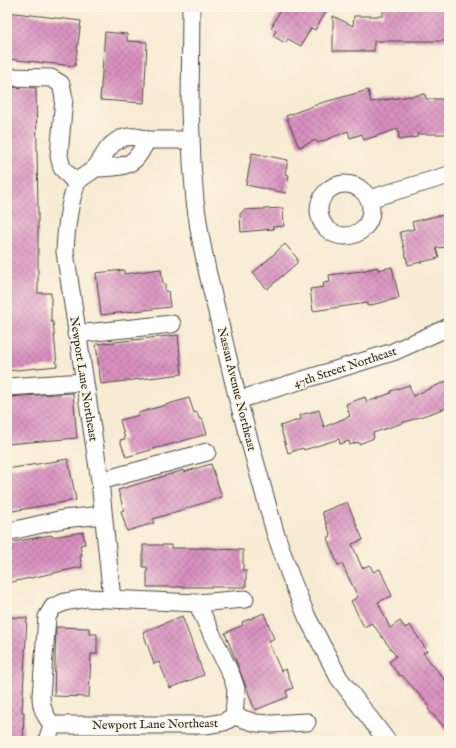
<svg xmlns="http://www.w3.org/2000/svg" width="456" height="748" viewBox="0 0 456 748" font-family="'IM FELL English',serif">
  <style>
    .building { fill: url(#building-cross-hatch) }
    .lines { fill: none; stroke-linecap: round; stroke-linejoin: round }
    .minor-casing { stroke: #4a4844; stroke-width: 19 }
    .minor { stroke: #fff; stroke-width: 17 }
    .labels { text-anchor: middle; stroke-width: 3; stroke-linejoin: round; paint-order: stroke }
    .street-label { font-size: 12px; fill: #2b2b2b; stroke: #fcf5e5 }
  </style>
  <defs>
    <pattern id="building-cross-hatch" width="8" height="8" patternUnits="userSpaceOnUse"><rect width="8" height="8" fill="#d990c0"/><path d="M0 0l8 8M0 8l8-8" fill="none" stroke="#b0769c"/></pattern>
  </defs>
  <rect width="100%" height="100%" fill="#fcf5e5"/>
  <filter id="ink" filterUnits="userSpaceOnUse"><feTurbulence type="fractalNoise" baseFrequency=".025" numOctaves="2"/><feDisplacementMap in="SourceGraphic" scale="8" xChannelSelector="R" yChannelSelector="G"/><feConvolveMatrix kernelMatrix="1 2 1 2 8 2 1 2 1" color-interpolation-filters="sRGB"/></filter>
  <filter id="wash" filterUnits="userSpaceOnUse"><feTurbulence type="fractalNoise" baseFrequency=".012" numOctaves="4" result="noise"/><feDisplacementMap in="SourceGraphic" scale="16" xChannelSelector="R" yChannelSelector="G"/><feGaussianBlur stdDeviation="0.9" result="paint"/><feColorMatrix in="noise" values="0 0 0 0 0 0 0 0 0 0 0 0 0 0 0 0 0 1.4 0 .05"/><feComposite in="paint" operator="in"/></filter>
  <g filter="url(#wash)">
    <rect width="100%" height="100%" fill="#f7ebd3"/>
    <g id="blocks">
      <path class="building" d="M282 7H316L326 12 315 30 311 28 301 46 288 39 285 43 273 36 276 31 271 28Z
        M383 7H449V41H374V51H333V16L353 26 354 16H383Z
        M7 12 81 21 75 66 7 59Z
        M105 32 127 34V41L147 42 144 103 100 100Z
        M7 87 36 88 38 211V293H51V322H53L57 366 7 371Z
        M368 90 371 102 425 94 426 99H449V134H417V137L399 140 398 129 364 140 362 134 350 138 348 131 318 143 316 140 299 147 286 116 321 103Z
        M252 153 288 160 285 174 289 175 286 193 246 185Z
        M283 208 284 226 272 227 274 229 241 232 240 214 244 210Z
        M449 215V247L436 248 439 258 408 265 400 232 414 229 412 222 436 216Z
        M285 244 297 258V263L267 289 253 273Z
        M377 267 378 270 392 267 399 298 367 306V303L313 311 310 289 324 287 323 283 330 282 329 275 362 271Z
        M161 269 163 284H165V291H168L170 307 101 315 96 273 124 270V274Z
        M178 335 182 374 101 384 96 344Z
        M449 380V407L373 433 374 438 359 444 358 442 350 445 349 441 340 444 339 439 304 450 303 448 288 453 280 426 301 419 300 415 319 410 324 427 350 416 346 404 365 397 367 402 391 393V391L409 385 413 396Z
        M73 393 77 438 7 444V397Z
        M189 398 194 413 197 412 199 419 202 418 207 434 126 457 120 440 125 439 120 420 139 415 138 413Z
        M68 459 76 500 7 512V469Z
        M211 464 222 497 153 519 154 523 127 531 121 511 124 510 118 490 184 470V472Z
        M347 502 363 540 352 544 362 568 370 565 373 572 380 569 392 596 378 602 390 628 400 621 405 628 410 625 427 651 423 653 449 685V733L428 709 430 707 402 675 400 676 389 662 396 656 372 623 364 627 351 601 358 597 342 564 338 565 327 538 331 536 322 512Z
        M83 532 85 544 80 545 82 556H80L82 567 7 583V543L51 535 52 537Z
        M143 545H171V548H215V549L243 550V570H246V587H147V567H143Z
        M264 613 274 639 268 641 281 671 286 669 293 688 286 691 288 697 255 710 225 633 243 625 242 622Z
        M182 616 204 675 170 688 159 662 154 664 143 632Z
        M7 617 27 618 22 712H24L23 741H7Z
        M56 627 89 628V634H97V654H91L89 697 54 696Z"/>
    </g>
  </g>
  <g filter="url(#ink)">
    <use href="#blocks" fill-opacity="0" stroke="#4a4844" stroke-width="1"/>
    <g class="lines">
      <defs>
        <path id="minor" d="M191 7 190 110 192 163 195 201 200 235 207 270 238 400 275 532 291 578 307 617 339 678 387 741
          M7 77 51 78 61 84 64 98 59 156 62 168 76 183
          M147 140H190
          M95 168C108 167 125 169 135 159 140 154 144 146 147 140 133 134 118 136 108 149 103 155 100 163 94 169 89 174 78 178 76 185 68 207 66 230 65 252L100 481 112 599
          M319 210a26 26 0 1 1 52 0a26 26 0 1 1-52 0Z
          M369 199 449 175
          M76 334 172 324
          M7 387 84 382
          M238 400 393 352 449 327
          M100 481 207 452
          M7 532 63 519 103 515
          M197 603 232 677 236 689 234 716 224 722 207 725H53C45 717 41 708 41 696L47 617 53 607 65 602 87 598 197 603 245 599
          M234 716 256 723 271 724 307 722
          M47 741 51 728 53 725"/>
      </defs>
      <use href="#minor" class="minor-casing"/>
      <use href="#minor" class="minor"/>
    </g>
  </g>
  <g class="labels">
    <g class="street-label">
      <text transform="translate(345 367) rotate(-18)" y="4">47th Street Northeast</text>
      <text transform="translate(84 379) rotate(81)" y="4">Newport Lane Northeast</text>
      <text transform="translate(237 389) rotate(76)" y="4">Nassau Avenue Northeast</text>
      <text transform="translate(155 724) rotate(-1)" y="4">Newport Lane Northeast</text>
    </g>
  </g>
  <rect width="456" height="748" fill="none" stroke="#fcf5e5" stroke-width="24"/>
</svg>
